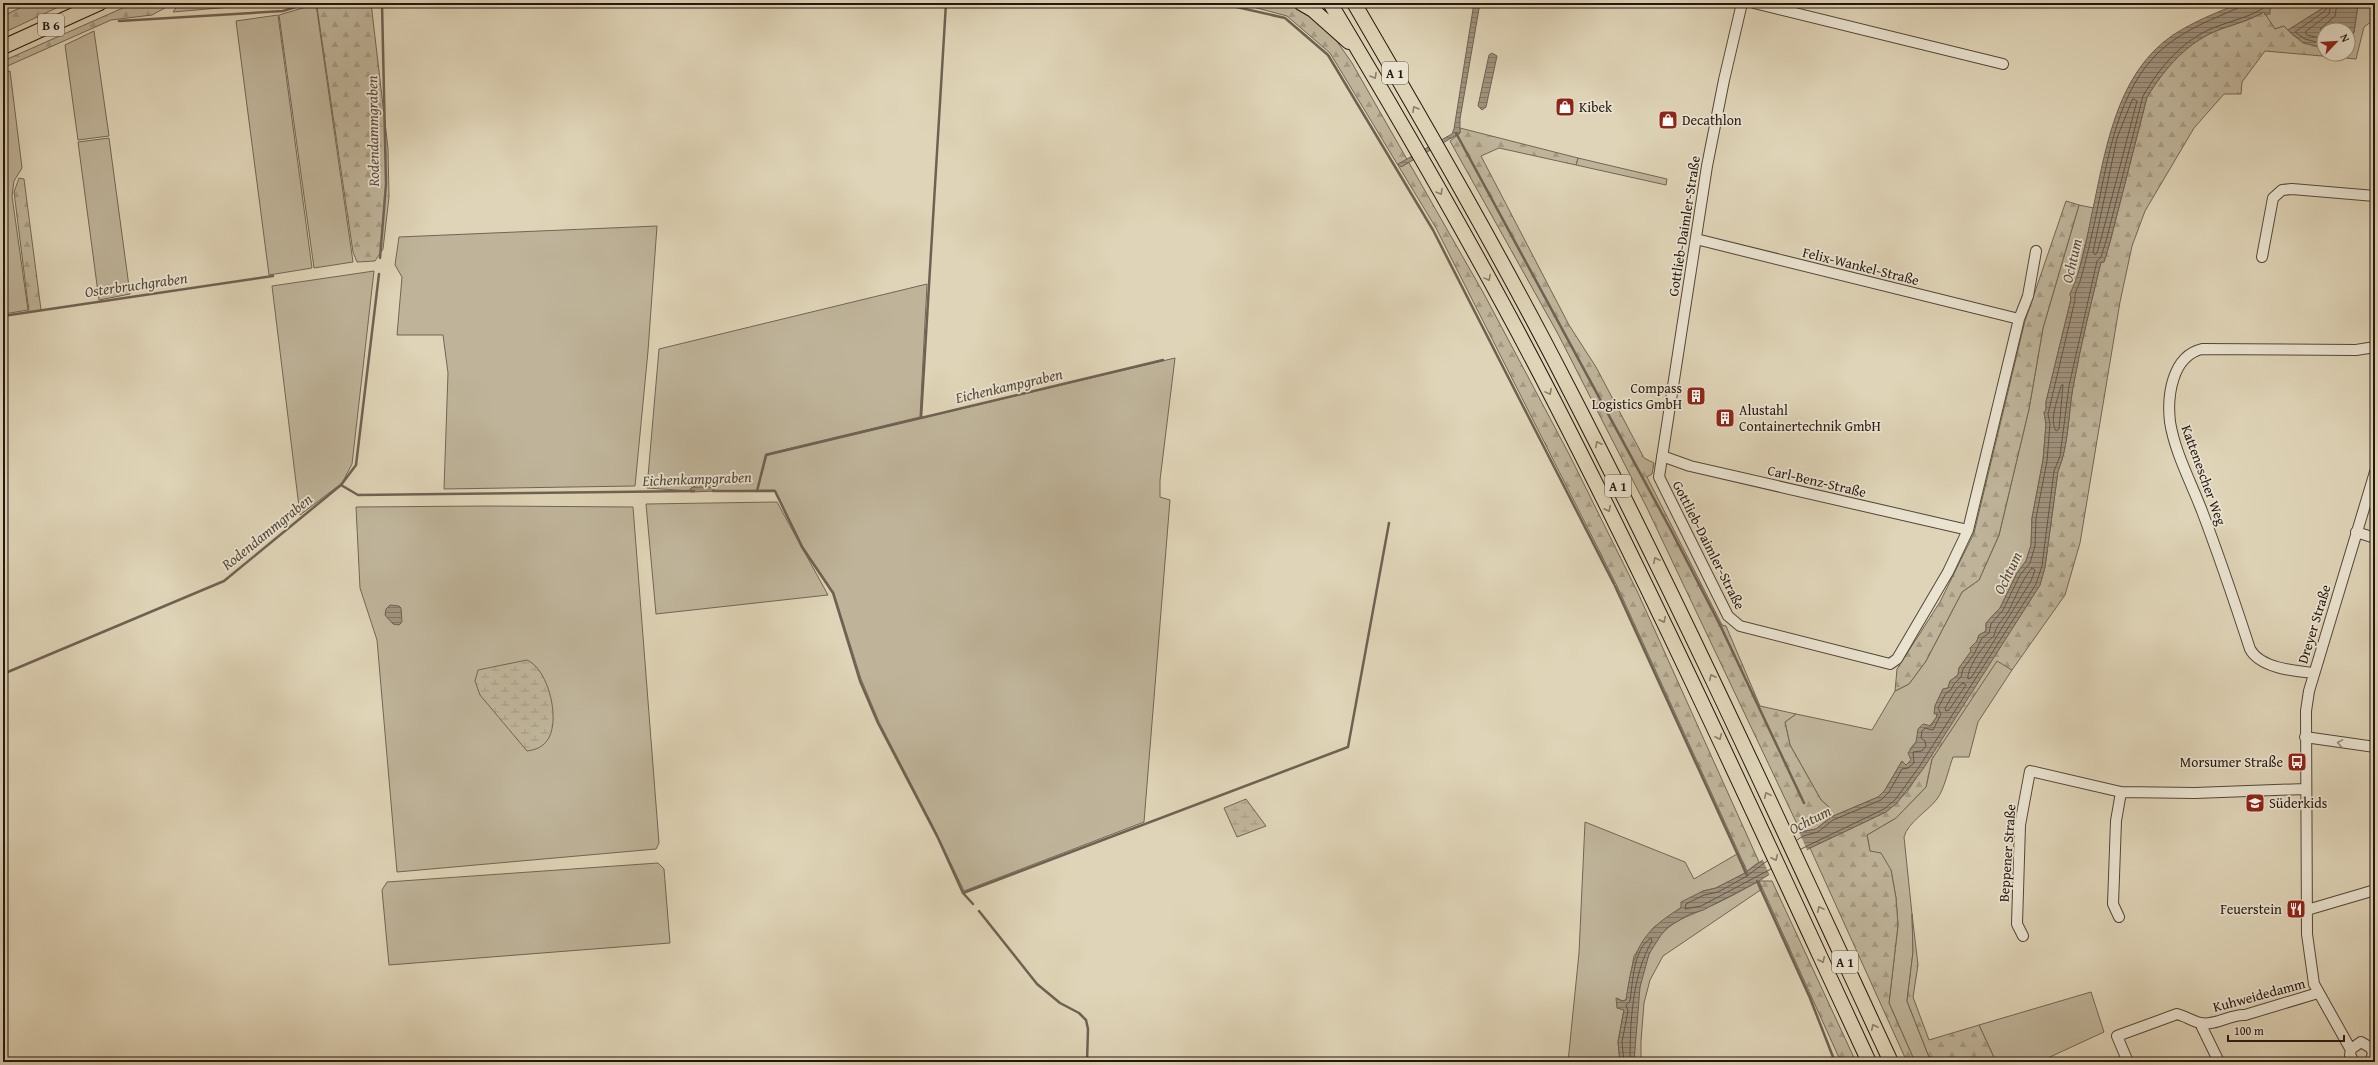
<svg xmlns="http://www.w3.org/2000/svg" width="2378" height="1065" viewBox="0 0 2378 1065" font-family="'Gentium Book Plus',serif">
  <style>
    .grass { fill: #bfb49a; stroke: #726554 }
    .forest { fill: url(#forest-firs); stroke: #726554 }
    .wetland { fill: url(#wetland-marsh); stroke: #726554 }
    .water { fill: url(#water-rules); stroke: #6f6152 }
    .pier { fill: #dfd4b7 }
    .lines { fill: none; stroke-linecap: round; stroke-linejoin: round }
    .shore { stroke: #625446; stroke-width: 1 }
    .stream { stroke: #6f6152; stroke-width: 2.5 }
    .minor-casing { stroke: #544639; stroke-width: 12 }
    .highway-casing { stroke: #25160f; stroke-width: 16 }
    .minor { stroke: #eae3d0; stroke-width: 10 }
    .highway { stroke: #dfd4b7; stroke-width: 14 }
    .oneway { stroke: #8b7e6b }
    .oneway2 { stroke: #918779 }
    .labels { text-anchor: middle; stroke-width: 3.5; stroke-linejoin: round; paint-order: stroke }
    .shield { fill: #eae3d0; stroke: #605449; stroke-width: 1 }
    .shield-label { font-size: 13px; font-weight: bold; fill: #25160f }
    .poi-label { font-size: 14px; fill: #25160f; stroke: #eae3d0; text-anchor: start }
    .street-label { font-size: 14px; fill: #25160f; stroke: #eae3d0 }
    .water-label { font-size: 15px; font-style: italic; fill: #56483b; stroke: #eae3d0 }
  </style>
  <defs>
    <pattern id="forest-firs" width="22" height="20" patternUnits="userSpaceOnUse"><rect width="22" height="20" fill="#bfb49a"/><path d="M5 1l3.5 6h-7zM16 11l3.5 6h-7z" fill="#a49a84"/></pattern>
    <pattern id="wetland-marsh" width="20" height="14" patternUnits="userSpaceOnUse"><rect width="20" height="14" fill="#bfb49a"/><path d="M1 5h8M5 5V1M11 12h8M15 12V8" fill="none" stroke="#a49a84"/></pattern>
    <pattern id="water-rules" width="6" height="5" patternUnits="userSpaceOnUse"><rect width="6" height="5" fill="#a0937e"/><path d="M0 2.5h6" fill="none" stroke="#827766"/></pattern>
  </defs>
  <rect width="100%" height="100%" fill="#dfd4b7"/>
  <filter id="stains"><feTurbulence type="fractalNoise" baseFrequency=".005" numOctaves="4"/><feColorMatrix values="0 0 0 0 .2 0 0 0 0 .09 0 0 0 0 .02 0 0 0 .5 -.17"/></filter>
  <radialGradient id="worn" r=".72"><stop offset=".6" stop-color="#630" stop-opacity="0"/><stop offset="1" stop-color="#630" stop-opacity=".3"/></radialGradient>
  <path class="grass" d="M2276 3H2314L2323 8 2288 30 2284 26 2275 29 2265 15Z
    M316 4 353 262 314 268 279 15Z
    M2358 5H2375V19L2364 27 2356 59 2322 56 2324 48V54H2348V44L2354 32Z
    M278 15 312 268 269 275 236 21Z
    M94 31 109 136 78 140 65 45Z
    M10 71 22 168 14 181 12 196 28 310 4 314 3 74Z
    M109 138 130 294 99 300 78 142Z
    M1578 158 1667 179 1666 185 1576 165Z
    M2079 205 2094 208 2076 283 2070 294 2071 299 2046 402V410L2044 412 2046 424 2043 460 2032 518 2031 545 2026 561 2017 573 2000 608 1986 623V631L1979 635 1977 641 1970 648 1972 651 1959 668 1958 675 1950 681 1948 688 1943 689 1935 706 1937 717 1910 749 1912 760 1906 766 1902 761 1885 790 1878 797 1831 817 1816 829 1801 832 1798 826 1814 823 1828 814 1829 807 1821 800 1790 745 1785 722 1796 714 1872 730 1895 691 1909 684 1926 661 1962 592 1979 580 1999 535 2029 409 2043 328Z
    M657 226 648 351 635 486 444 489 448 373 443 335H397L402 277 395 265 399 237Z
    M374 271 352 464 342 483 300 515 272 286Z
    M927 284 920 417 766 454 761 477 767 455 1175 358 1160 480V497L1170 500 1144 822 964 891 934 828 879 722 861 679 834 593 803 547 775 490 715 491 708 483H700L690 489 691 491 647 488 659 349Z
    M777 502 828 595 656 614 646 504Z
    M488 506 633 507 659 843 656 849 397 872 377 640 360 588 356 507Z
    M1997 660 2012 670 1978 722 1969 757H1953C1948 770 1945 788 1937 799 1927 812 1908 822 1904 837L1912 914 1913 952 1907 1001 1931 1062H1915L1889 1003 1898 925 1896 898 1891 870 1870 851 1867 835 1896 818 1926 787 1932 759Z
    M1585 822 1685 862 1694 879 1737 854 1745 873 1716 888 1703 891 1653 928 1634 956 1626 1000 1622 1001 1617 998 1624 1009 1618 1042 1620 1062H1568L1579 953Z
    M658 863 664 869 670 943 389 965 382 890 387 882Z
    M1759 881 1762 889 1663 956 1650 980 1644 1003 1641 1041V1062H1634C1636 1023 1635 952 1669 927 1680 918 1692 915 1704 909 1723 901 1741 891 1759 881Z
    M2091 992 2104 1032 2039 1062H1996L1979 1025Z"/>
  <path class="forest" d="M30 3H67L3 33V16Z
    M134 3H174L152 15 111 20 3 68V61Z
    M185 3H277L173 12 178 5Z
    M321 3H371L388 148 389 197 383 249 375 261 357 262 353 252 317 7Z
    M1238 3H1291L1317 19 1336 40 1352 63 1484 294 1569 454 1638 593 1759 862 1747 871 1617 586 1436 228 1330 53 1287 16Z
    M2264 12 2275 29 2284 26C2296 40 2305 44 2324 48L2322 56 2265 51 2242 82 2241 94H2224L2194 128 2145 211 2132 246 2120 302 2080 543 2065 595 2012 670 1997 661 1932 759 1926 787 1896 818 1867 835 1870 851 1881 853 1891 870 1896 898 1898 925 1889 1003 1915 1062H1907L1810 848 1886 812 1907 792 2040 585 2045 567 2058 471C2069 445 2068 415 2073 387 2081 344 2091 303 2101 262H2104L2110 242 2147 97C2165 68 2188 40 2221 29 2238 23 2248 21 2264 12Z
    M1460 128 1578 158 1576 165 1499 148 1481 156 1569 325 1596 367 1644 458 1654 463 1652 474 1647 477 1722 625 1726 626 1760 706 1796 714 1785 722 1790 745 1821 800 1829 807 1828 814 1814 823 1798 826 1647 508 1558 334 1450 141 1460 133Z
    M19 178 24 179 41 310 29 312 14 192Z
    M2066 201 2079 205 2043 328 2029 409 1999 535 1979 580 1962 592 1926 661 1909 684 1895 691 1897 669 1940 602 1974 533 2025 321Z
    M1759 881H1772L1856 1062H1841Z
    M1912 914 1918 965 1913 997 1929 1040 1979 1025 1996 1062H1931L1907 1001 1913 952Z"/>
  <path class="wetland" d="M527 660C549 669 562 724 546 742 541 748 534 750 527 751L480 695 475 681 478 670Z
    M1246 799 1266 826 1237 837 1224 808Z"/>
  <path class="water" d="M1474 3H1480L1460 119V133L1401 167 1398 164 1452 134 1454 129Z
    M2241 3H2276L2270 8V14L2265 15 2264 12C2247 21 2238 23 2221 29 2188 41 2165 68 2147 97L2110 242 2104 262H2101C2091 303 2081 344 2073 387 2068 415 2069 445 2058 471L2045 567 2040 585 1923 769 1897 803 1886 812 1810 848 1759 881 1703 910 1690 914 1668 927 1661 935 1649 954 1640 987 1634 1062H1620L1618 1042 1624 1010 1617 1008 1616 998 1622 1001 1626 1000C1633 953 1638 933 1681 908V902L1703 891 1716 888 1745 873 1801 832 1816 829 1831 817 1878 797 1885 790 1902 761 1906 765 1911 760 1908 753 1916 742 1918 729 1923 724 1931 726 1938 714H1934L1935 706 1943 689 1948 688 1950 681 1958 675 1959 668 1971 651 1970 648 1977 641 1979 635 1986 631V623L2000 608 2017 573 2026 561 2031 545 2032 518 2043 460 2046 424 2044 412 2046 410V402L2071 299 2070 294C2081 270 2086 244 2091 218 2105 155 2114 75 2173 35 2195 21 2217 12 2241 3Z
    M2314 3H2375V5H2358L2354 32 2348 44V30H2324V48L2303 43 2288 30 2323 8Z
    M1492 53 1497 56 1486 107 1482 110 1478 106 1489 55Z
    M700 483H708L716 491 691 492 690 489Z
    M390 605 399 606 401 608 402 622 399 625 393 624 385 615 386 609Z"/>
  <path class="pier" d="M1799 832 1808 852 1770 876 1762 858Z"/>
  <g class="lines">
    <path class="shore" d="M2324 32 2320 29 2335 16 2337 3
      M2324 39 2307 35 2305 32 2329 14 2331 3
      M2324 44 2305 39 2295 32 2325 11 2327 7 2325 3
      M2133 99 2137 101 2101 239 2097 253 2095 255 2093 252 2117 138Z
      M2063 385 2059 429 2056 431C2049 419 2058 399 2061 386Z
      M2032 568 2035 570 2031 581 1971 678 1968 679C1966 669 1986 641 1994 636 1996 625 2002 621 2008 612 2016 597 2021 581 2032 568Z
      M1963 683 1966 685 1949 710 1946 711 1945 708C1951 699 1954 689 1963 683Z
      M1797 840 1803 836 1818 832 1833 820 1881 800 1889 792 1902 769 1908 768 1914 763 1913 752 1922 751 1926 746 1925 741 1921 738 1922 731 1925 728 1933 730 1941 714 1938 708 1946 693 1951 690 1954 684 1961 677 1963 669 1974 654 1982 638 1989 633 1991 624 2003 610 2020 575 2030 563 2035 546 2036 518 2047 461 2050 424 2048 414 2075 300C2074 291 2079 287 2081 278 2086 260 2090 243 2094 225 2106 171 2114 100 2153 58 2176 33 2208 21 2238 8L2241 3
      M1801 849 1884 809 1895 800 1919 767 2036 584 2042 566 2054 471 2060 456 2069 386 2097 261 2101 257 2106 241 2143 96C2161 65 2186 36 2221 25 2238 19 2256 15 2270 3
      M1767 861 1747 876 1718 892 1704 895 1686 904 1685 909 1701 906 1771 869
      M1624 1062 1622 1042 1628 1011 1626 1005 1630 1001C1633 982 1633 949 1651 938L1652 941C1632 975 1630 1023 1630 1062"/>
    <path class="stream" d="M1201 3 1223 4 1285 18 1328 55 1433 230 1614 584
      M119 21 283 11 308 3
      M1456 133 1672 532 1721 627 1804 803
      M380 258 386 184 382 3
      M3 316 273 276
      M921 418 946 3
      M341 485 358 495 694 491
      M713 491H757L766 455 1163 360
      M758 491H775L802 547 833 593 860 681 878 723 938 838 963 893 973 904
      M1615 586 1747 875
      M3 674 224 581 341 485 356 465 379 274
      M1757 881 1810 998 1835 1062
      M963 893 1348 747 1389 523
      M979 911 1037 984 1060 1003 1079 1013 1086 1020 1088 1029 1087 1062"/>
    <defs>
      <path id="minor" d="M1742 3 1724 80 1707 166 1659 477 1728 616 1740 626 1890 664 1897 659 1948 572 1968 530 2019 319
        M1754 3 2003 64
        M1696 239 2019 319 2028 296 2036 251
        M2262 257 2273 198 2282 190 2292 189 2375 196
        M1662 456 1690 466 1968 530
        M2356 532 2375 538
        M2314 673C2294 671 2260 668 2250 649 2235 603 2219 556 2202 511 2191 482 2175 453 2170 422 2167 396 2172 356 2202 349L2356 350 2375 347
        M2305 737 2375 747
        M2307 910 2375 890
        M2119 917 2113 904 2116 821 2121 792
        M2023 936 2017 924 2020 825 2030 771 2121 792 2195 793 2305 789
        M2200 1023 2219 1062
        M2351 1050 2314 984 2307 934 2306 711 2309 691 2375 472
        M2128 1062 2117 1036 2177 1014C2185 1016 2194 1022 2201 1023 2216 1026 2230 1014 2245 1015L2318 993
        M2354 1062 2350 1055 2351 1049 2361 1042 2371 1048 2373 1053 2371 1060"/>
      <path id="highway" d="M1301 3 1313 10 1349 42
        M1330 3C1408 133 1484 264 1553 399 1665 617 1766 840 1869 1062
        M1354 3C1428 130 1502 258 1569 389 1683 610 1786 836 1891 1062
        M3 47 100 3"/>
    </defs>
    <use href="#minor" class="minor-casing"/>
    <use href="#highway" class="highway-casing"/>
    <use href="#minor" class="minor"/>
    <use href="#highway" class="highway"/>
  </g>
  <defs><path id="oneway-chevron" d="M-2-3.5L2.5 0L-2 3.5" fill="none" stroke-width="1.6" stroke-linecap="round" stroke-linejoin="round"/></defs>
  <g class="oneway">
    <use href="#oneway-chevron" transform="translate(1374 76) rotate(60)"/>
    <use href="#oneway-chevron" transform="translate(1415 109) rotate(-120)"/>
    <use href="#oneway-chevron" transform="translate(1440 192) rotate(60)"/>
    <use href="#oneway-chevron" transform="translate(1488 278) rotate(62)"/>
    <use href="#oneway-chevron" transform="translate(1549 392) rotate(62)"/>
    <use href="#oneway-chevron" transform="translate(1598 444) rotate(-117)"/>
    <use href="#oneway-chevron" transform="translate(1608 509) rotate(63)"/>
    <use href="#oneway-chevron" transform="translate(1656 560) rotate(-117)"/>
    <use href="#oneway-chevron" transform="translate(1663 620) rotate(64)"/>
    <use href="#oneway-chevron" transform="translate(1712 677) rotate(-116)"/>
    <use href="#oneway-chevron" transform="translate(1719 737) rotate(65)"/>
    <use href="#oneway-chevron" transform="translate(1767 795) rotate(-115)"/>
    <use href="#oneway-chevron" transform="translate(1775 858) rotate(65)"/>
    <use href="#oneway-chevron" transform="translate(1820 909) rotate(-115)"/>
    <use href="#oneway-chevron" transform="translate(1822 960) rotate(65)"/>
    <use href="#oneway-chevron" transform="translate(1874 1027) rotate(-115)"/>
  </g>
  <use class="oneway2" href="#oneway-chevron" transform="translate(2340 743) rotate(-170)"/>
  <defs>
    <symbol id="shop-square" viewBox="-11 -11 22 22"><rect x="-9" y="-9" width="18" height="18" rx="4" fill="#8f2418" stroke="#eae3d0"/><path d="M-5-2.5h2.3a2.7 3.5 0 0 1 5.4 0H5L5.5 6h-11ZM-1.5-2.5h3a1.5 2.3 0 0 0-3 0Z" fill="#fff"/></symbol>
    <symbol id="building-square" viewBox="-11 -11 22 22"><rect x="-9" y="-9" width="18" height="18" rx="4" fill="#8f2418" stroke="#eae3d0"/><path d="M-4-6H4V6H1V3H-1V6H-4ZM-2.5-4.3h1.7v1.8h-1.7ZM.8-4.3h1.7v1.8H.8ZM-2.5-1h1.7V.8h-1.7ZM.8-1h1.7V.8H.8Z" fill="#fff"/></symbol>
    <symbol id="bus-square" viewBox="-11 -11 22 22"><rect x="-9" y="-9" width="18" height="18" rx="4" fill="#8f2418" stroke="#eae3d0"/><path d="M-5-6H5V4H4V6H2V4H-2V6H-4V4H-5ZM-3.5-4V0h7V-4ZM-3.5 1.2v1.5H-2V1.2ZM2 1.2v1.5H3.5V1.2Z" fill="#fff"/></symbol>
    <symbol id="school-square" viewBox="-11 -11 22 22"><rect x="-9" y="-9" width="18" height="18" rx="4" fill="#8f2418" stroke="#eae3d0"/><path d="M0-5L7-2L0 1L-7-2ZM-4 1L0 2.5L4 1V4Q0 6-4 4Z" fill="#fff"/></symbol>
    <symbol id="restaurant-square" viewBox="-11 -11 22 22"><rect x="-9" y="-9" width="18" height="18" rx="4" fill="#8f2418" stroke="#eae3d0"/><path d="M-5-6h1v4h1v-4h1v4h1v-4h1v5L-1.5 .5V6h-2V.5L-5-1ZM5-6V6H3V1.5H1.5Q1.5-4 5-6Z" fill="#fff"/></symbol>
  </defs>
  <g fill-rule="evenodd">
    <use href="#shop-square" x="1554" y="96" width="22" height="22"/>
    <use href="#shop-square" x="1657" y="109" width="22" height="22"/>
    <use href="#building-square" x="1685" y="385" width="22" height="22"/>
    <use href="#building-square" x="1714" y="407" width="22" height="22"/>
    <use href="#bus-square" x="2286" y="751" width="22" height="22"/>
    <use href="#school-square" x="2244" y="792" width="22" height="22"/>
    <use href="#restaurant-square" x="2285" y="898" width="22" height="22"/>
  </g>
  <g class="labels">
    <g class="shield">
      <rect x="38" y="14" width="26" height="22" rx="3"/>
      <rect x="1382" y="62" width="26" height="22" rx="3"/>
      <rect x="1605" y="475" width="26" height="22" rx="3"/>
      <rect x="1832" y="951" width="26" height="22" rx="3"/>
    </g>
    <g class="shield-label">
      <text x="51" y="30">B 6</text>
      <text x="1395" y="78">A 1</text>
      <text x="1618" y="491">A 1</text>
      <text x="1845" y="967">A 1</text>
    </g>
    <g class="poi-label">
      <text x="1579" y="112">Kibek</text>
      <text x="1682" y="125">Decathlon</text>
      <text x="1682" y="393" text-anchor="end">Compass<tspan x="1682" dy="16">Logistics GmbH</tspan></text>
      <text x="1739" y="415">Alustahl<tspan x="1739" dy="16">Containertechnik GmbH</tspan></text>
      <text x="2283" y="767" text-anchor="end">Morsumer Straße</text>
      <text x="2269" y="808">Süderkids</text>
      <text x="2282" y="914" text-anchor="end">Feuerstein</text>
    </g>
    <g class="street-label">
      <text transform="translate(1684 226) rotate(-81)" y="5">Gottlieb-Daimler-Straße</text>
      <text transform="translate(1861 266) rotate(14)" y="5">Felix-Wankel-Straße</text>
      <text transform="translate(2204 475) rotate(70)" y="5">Kattenescher Weg</text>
      <text transform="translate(1817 481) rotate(13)" y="5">Carl-Benz-Straße</text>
      <text transform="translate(1709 545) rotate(63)" y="5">Gottlieb-Daimler-Straße</text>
      <text transform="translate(2314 624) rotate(-73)" y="5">Dreyer Straße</text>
      <text transform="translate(2007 853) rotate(-86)" y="5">Beppener Straße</text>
      <text transform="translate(2259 995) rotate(-15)" y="5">Kuhweidedamm</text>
    </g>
    <g class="water-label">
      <text transform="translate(373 131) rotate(-91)" y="5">Rodendammgraben</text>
      <text transform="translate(2072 261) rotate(-77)" y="5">Ochtum</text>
      <text transform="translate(136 285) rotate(-8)" y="5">Osterbruchgraben</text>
      <text transform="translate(1009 386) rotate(-13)" y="5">Eichenkampgraben</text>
      <text transform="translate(697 479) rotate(-2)" y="5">Eichenkampgraben</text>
      <text transform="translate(267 532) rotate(-39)" y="5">Rodendammgraben</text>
      <text transform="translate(2008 573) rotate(-64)" y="5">Ochtum</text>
      <text transform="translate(1810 820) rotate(-27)" y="5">Ochtum</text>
    </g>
  </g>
  <rect width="2378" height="1065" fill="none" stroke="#dfd4b7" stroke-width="16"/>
  <rect x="4" y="4" width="2370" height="1057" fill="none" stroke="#25160f" stroke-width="2"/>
  <rect x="8" y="8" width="2362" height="1049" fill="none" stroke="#25160f"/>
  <g transform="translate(2336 42) rotate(65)"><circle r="19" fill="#eae3d0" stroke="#9b9183"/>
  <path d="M0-3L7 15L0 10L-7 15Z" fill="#8f2418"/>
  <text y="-6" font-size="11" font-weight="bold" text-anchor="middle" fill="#25160f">N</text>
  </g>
  <path d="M2228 1035v6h116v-6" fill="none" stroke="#25160f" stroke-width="2"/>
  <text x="2234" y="1035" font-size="12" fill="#25160f" stroke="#eae3d0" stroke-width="3" paint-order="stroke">100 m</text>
  <rect width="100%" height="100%" filter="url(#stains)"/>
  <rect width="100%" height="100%" fill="url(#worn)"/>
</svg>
